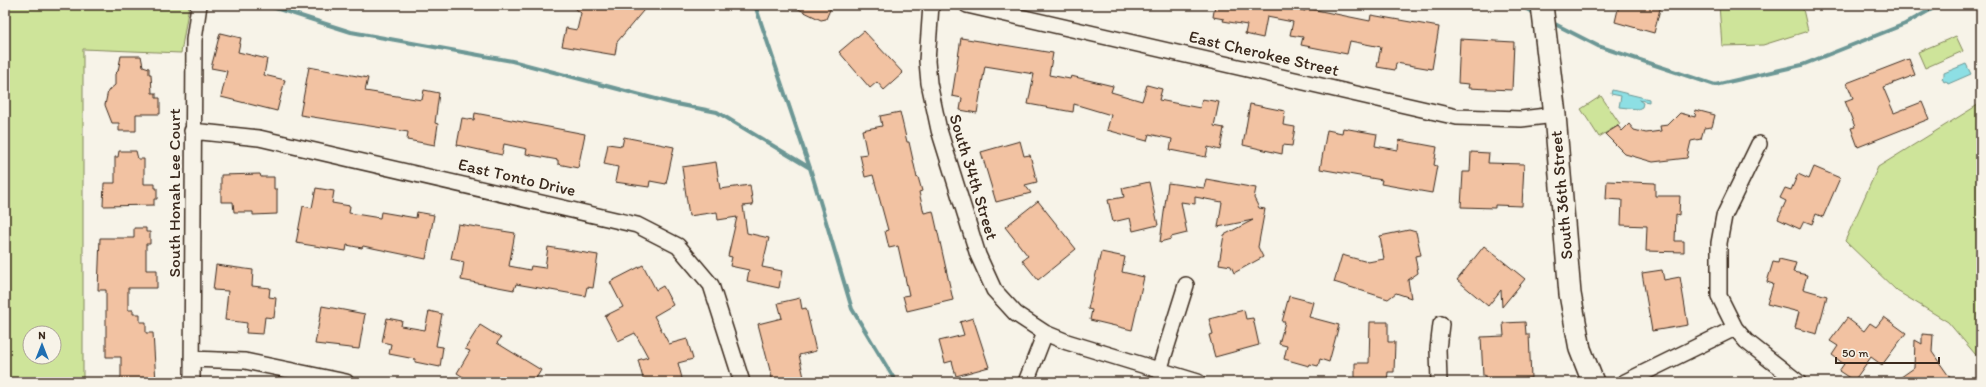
<svg xmlns="http://www.w3.org/2000/svg" width="1986" height="387" viewBox="0 0 1986 387" font-family="Itim,sans-serif">
  <style>
    .green { fill: #cee49a; stroke: #84875c; fill-rule: evenodd }
    .water { fill: #8ddfe4; stroke: #6c9795 }
    .lines { fill: none; stroke-linecap: round; stroke-linejoin: round }
    .stream { stroke: #6c9795; stroke-width: 4 }
    .building { fill: #f2c2a2; stroke: #3b2a1e }
    .street-casing { stroke: #3b2a1e; stroke-width: 18 }
    .secondary-casing { stroke: #3b2a1e; stroke-width: 24 }
    .street { stroke: #f7f3e8; stroke-width: 15 }
    .secondary { stroke: #f7f3e8; stroke-width: 21 }
    .labels { text-anchor: middle; stroke-width: 3; stroke-linejoin: round; paint-order: stroke }
    .street-label { font-size: 17px; fill: #3b2a1e; stroke: #f7f3e8 }
  </style>
  <rect width="100%" height="100%" fill="#f7f3e8"/>
  <filter id="ink" filterUnits="userSpaceOnUse"><feTurbulence type="fractalNoise" baseFrequency=".025" numOctaves="2"/><feDisplacementMap in="SourceGraphic" scale="8" xChannelSelector="R" yChannelSelector="G"/><feConvolveMatrix kernelMatrix="1 2 1 2 8 2 1 2 1" color-interpolation-filters="sRGB"/></filter>
  <g filter="url(#ink)">
    <path class="green" d="M5 5H189L181 53 83 49V382H5ZM30 333H54V357H30Z
      M1719 5H1802L1808 31 1763 45 1722 46Z
      M1956 36 1963 51 1925 68 1918 52Z
      M1601 96 1620 124 1599 137 1581 109Z
      M1981 103V361L1948 322 1897 291 1845 241 1878 167Z"/>
    <path class="water" d="M1966 64 1971 74 1948 84 1946 81 1944 82 1942 78 1944 76V73Z
      M1612 90 1649 99V102L1639 100 1643 103 1642 107 1638 109 1619 107 1621 96 1611 94Z"/>
    <g class="lines">
      <path class="stream" d="M266 5 351 32 512 61 671 103 717 112 810 168
        M755 5 810 168 852 309 896 382
        M1519 5 1536 14
        M1551 22 1598 46 1715 85 1802 65 1905 24 1939 5
        M5 376 10 382"/>
    </g>
    <path class="building" d="M571 5H648L617 42 615 55 562 46 566 28 577 30 581 13Z
      M790 5H832L826 19 821 20Z
      M1215 5H1277L1305 11 1306 8 1370 21 1371 15 1439 27 1432 69 1396 63 1395 70 1377 67 1381 47 1350 41 1347 54 1301 45 1303 37 1290 35 1293 22 1267 17 1263 38 1245 34 1247 25 1223 21 1224 19 1213 17Z
      M1619 5H1661L1654 33 1615 22Z
      M864 31 903 73 884 90 877 82 870 88 839 52Z
      M220 33 241 38 238 52 267 59 264 75 285 80 277 111 221 97 227 71 211 68Z
      M961 38 1053 53 1049 75 1070 79 1071 76 1113 86 1111 92 1142 101 1147 85 1162 89 1159 100 1200 108 1202 99 1219 102 1214 126 1224 128 1220 150 1208 147 1206 157 1170 150 1172 139 1149 134 1147 141 1107 130 1111 115 1074 104 1073 112 1028 104 1034 74 985 66 977 113 960 110 962 98 952 96Z
      M1460 39 1514 42 1512 90 1468 88 1469 84 1458 83Z
      M121 56H141L143 66 149 68V74H151L152 93H156V98H160V114H136V131H119V123H112L105 105 108 91 115 85V74L118 71Z
      M1909 59 1915 75 1883 87 1894 113 1922 102 1929 119 1858 147 1851 128 1855 127 1845 101 1853 98 1847 83Z
      M309 67 368 78 365 91 422 100 424 90 439 93 435 123 438 124 435 145 407 140 408 132 300 115Z
      M1250 104 1285 111 1283 125 1295 127 1292 146 1283 145 1282 154 1243 145Z
      M1696 110 1715 115 1712 127 1704 128 1701 139 1691 141 1687 158 1653 162 1625 154 1605 134 1618 126 1622 131 1629 124 1634 130 1646 133 1661 131 1660 126 1668 125 1680 113 1695 117Z
      M900 112 907 142H909L917 178 918 177 922 191 919 192 924 213 933 211 953 300 907 311 903 296 909 295 898 246 889 248 885 231 888 230 873 175 865 177 860 155 867 154 862 130 882 126 880 116Z
      M475 113 585 134 578 168 558 164V160L526 154 527 149 504 144 502 155 457 145 462 118 474 120Z
      M1343 128 1377 134 1375 146 1398 150 1399 140 1437 147 1434 165 1437 166 1432 193 1381 184 1382 180 1320 169 1327 130 1342 133Z
      M624 137 674 147 666 184 650 181 649 187 615 182 618 167 604 164 608 144 622 146Z
      M1020 141 1024 156 1030 155 1037 182 1025 185 1031 193 996 202 981 152Z
      M119 151H136L138 159H144V184H155V188H157V199H154V205L103 206 104 183H115V157H118Z
      M1471 152 1489 153 1488 163 1524 164 1522 206 1495 205V208L1461 207 1463 172H1470Z
      M716 162 720 189 750 185 753 205 743 206 747 233 769 238 762 267 782 271 779 288 747 281 749 270 730 266 732 257 728 256 737 217 718 220 717 212 689 216 682 167Z
      M1814 167 1840 178 1823 217 1816 214 1812 224 1804 221 1800 229 1778 219 1786 201 1780 198 1785 188 1791 190 1798 174 1809 179Z
      M260 174 261 177H274V189H277V214L253 215V212H234L233 202H221V175Z
      M1206 179 1256 188 1254 198 1259 208 1265 209 1258 247 1263 257 1234 273 1231 266 1219 264 1224 235 1253 220 1218 227 1222 202 1195 197V204L1181 202 1187 233 1171 237V239L1160 242 1168 183 1204 188Z
      M1607 181 1655 183V196H1680L1679 215 1676 214 1675 241H1684V252L1646 251 1647 226 1621 225 1622 200 1606 199Z
      M1149 182 1158 225 1133 231 1130 218 1113 222 1108 200 1124 197 1122 188Z
      M316 188 334 191 332 203 350 206 349 213 380 218 381 212 416 218 417 212 434 215 426 259 363 246 362 248 347 245 346 251 296 243 303 206 312 208Z
      M1038 201 1076 249 1038 280 1022 260 1028 256 1005 227Z
      M458 224 515 233 509 266 530 270 531 266 545 268 548 247 598 255 593 288 587 287 585 296 516 284 514 290 461 280 464 262 451 259Z
      M134 228H146V232H150V244H146V270H157V288H128V310H133V314H140V322H146V333H153L156 382H121V357H106V290H98L100 238H134Z
      M1409 230 1416 232 1421 255 1415 256 1418 273 1408 280 1411 298 1396 293 1388 299 1334 282 1342 255 1368 262 1384 259 1380 236Z
      M1484 246 1525 279 1502 307 1501 290 1488 306 1457 280Z
      M1101 252 1125 257 1122 272 1144 277 1132 330 1090 320 1092 310 1088 309Z
      M1779 259 1796 263 1793 272 1807 275 1803 289 1827 296 1817 334 1795 328 1799 312 1767 304 1773 284 1767 282 1773 262 1778 263Z
      M216 265 253 270 252 286 270 288 269 297 276 298 274 318 265 317 263 334 246 333 247 323 225 320 228 291 213 290Z
      M643 265 656 290 663 286 673 305 654 316 669 344 687 339 693 359 678 363 683 382H644L638 360 648 357 635 333 618 341 605 316 623 307 610 282Z
      M1662 270 1664 280 1680 277 1688 325 1652 331 1642 273Z
      M1289 296 1313 302 1309 317 1339 325 1329 362 1320 359 1318 366 1310 364 1309 366 1284 359 1287 346 1279 344 1285 322H1282Z
      M800 298 802 309 806 308 816 351 799 355 805 382H773L758 324 782 318 778 303Z
      M322 306 365 314 359 349 315 344Z
      M1244 310 1246 319 1253 318 1259 345 1215 357 1209 335 1213 334 1209 319Z
      M429 311 442 314 436 346 443 347 440 367 415 362V359L389 354 391 344 382 342 387 318 402 321 401 326 425 330Z
      M1884 317 1906 333 1882 365 1871 357 1854 381 1839 371 1844 364 1832 355 1838 346 1830 341 1847 318 1864 331 1870 323 1876 327Z
      M973 318 989 367 956 376 952 361 945 363 939 341 964 335 960 322Z
      M1370 322H1388V342H1395L1394 372H1388L1387 382H1355V363H1369Z
      M1525 322 1526 334H1529L1531 378 1510 379V382H1485V375L1483 376 1481 337 1504 336 1503 323Z
      M480 325 501 338 497 343 541 370 534 382H471L457 373 470 351 465 349Z
      M1922 334 1933 335 1932 352 1953 382H1894L1914 368 1915 340 1922 344Z"/>
    <g class="lines">
      <defs>
        <path id="street" d="M931 5 927 61 929 83 939 130 978 255 994 290 1016 314 1045 333 1067 342 1198 382
          M967 5 1457 117 1521 119 1555 115
          M192 131 259 138 637 225 678 246 711 285 742 382
          M1759 144 1724 216 1719 243V296L1735 328 1746 341 1798 382
          M192 359 245 361 346 382
          M1159 371 1186 285
          M192 382 194 40 199 5
          M1026 382 1045 333
          M1439 382 1438 349 1441 324
          M1625 382 1735 328"/>
        <path id="secondary" d="M1542 5 1555 115 1570 294 1580 349 1593 382"/>
      </defs>
      <use href="#street" class="street-casing"/>
      <use href="#secondary" class="secondary-casing"/>
      <use href="#street" class="street"/>
      <use href="#secondary" class="secondary"/>
    </g>
  </g>
  <g class="labels">
    <g class="street-label">
      <text transform="translate(1264 53) rotate(13)" y="6">East Cherokee Street</text>
      <text transform="translate(517 177) rotate(13)" y="6">East Tonto Drive</text>
      <text transform="translate(974 177) rotate(73)" y="6">South 34th Street</text>
      <text transform="translate(174 193) rotate(-90)" y="6">South Honah Lee Court</text>
      <text transform="translate(1561 195) rotate(-95)" y="6">South 36th Street</text>
    </g>
  </g>
  <rect width="1986" height="387" fill="none" stroke="#f7f3e8" stroke-width="20"/>
  <rect x="10" y="10" width="1966" height="367" fill="none" stroke="#3b2a1e" stroke-width="1.5" filter="url(#ink)"/>
  <g transform="translate(42 345)"><circle r="19" fill="#f7f3e8" stroke="#aca397"/>
  <path d="M0-3L7 15L0 10L-7 15Z" fill="#1f6fb2"/>
  <text y="-6" font-size="11" font-weight="bold" text-anchor="middle" fill="#3b2a1e">N</text>
  </g>
  <path d="M1836 357v6h103v-6" fill="none" stroke="#3b2a1e" stroke-width="2"/>
  <text x="1842" y="357" font-size="12" fill="#3b2a1e" stroke="#f7f3e8" stroke-width="3" paint-order="stroke">50 m</text>
</svg>
